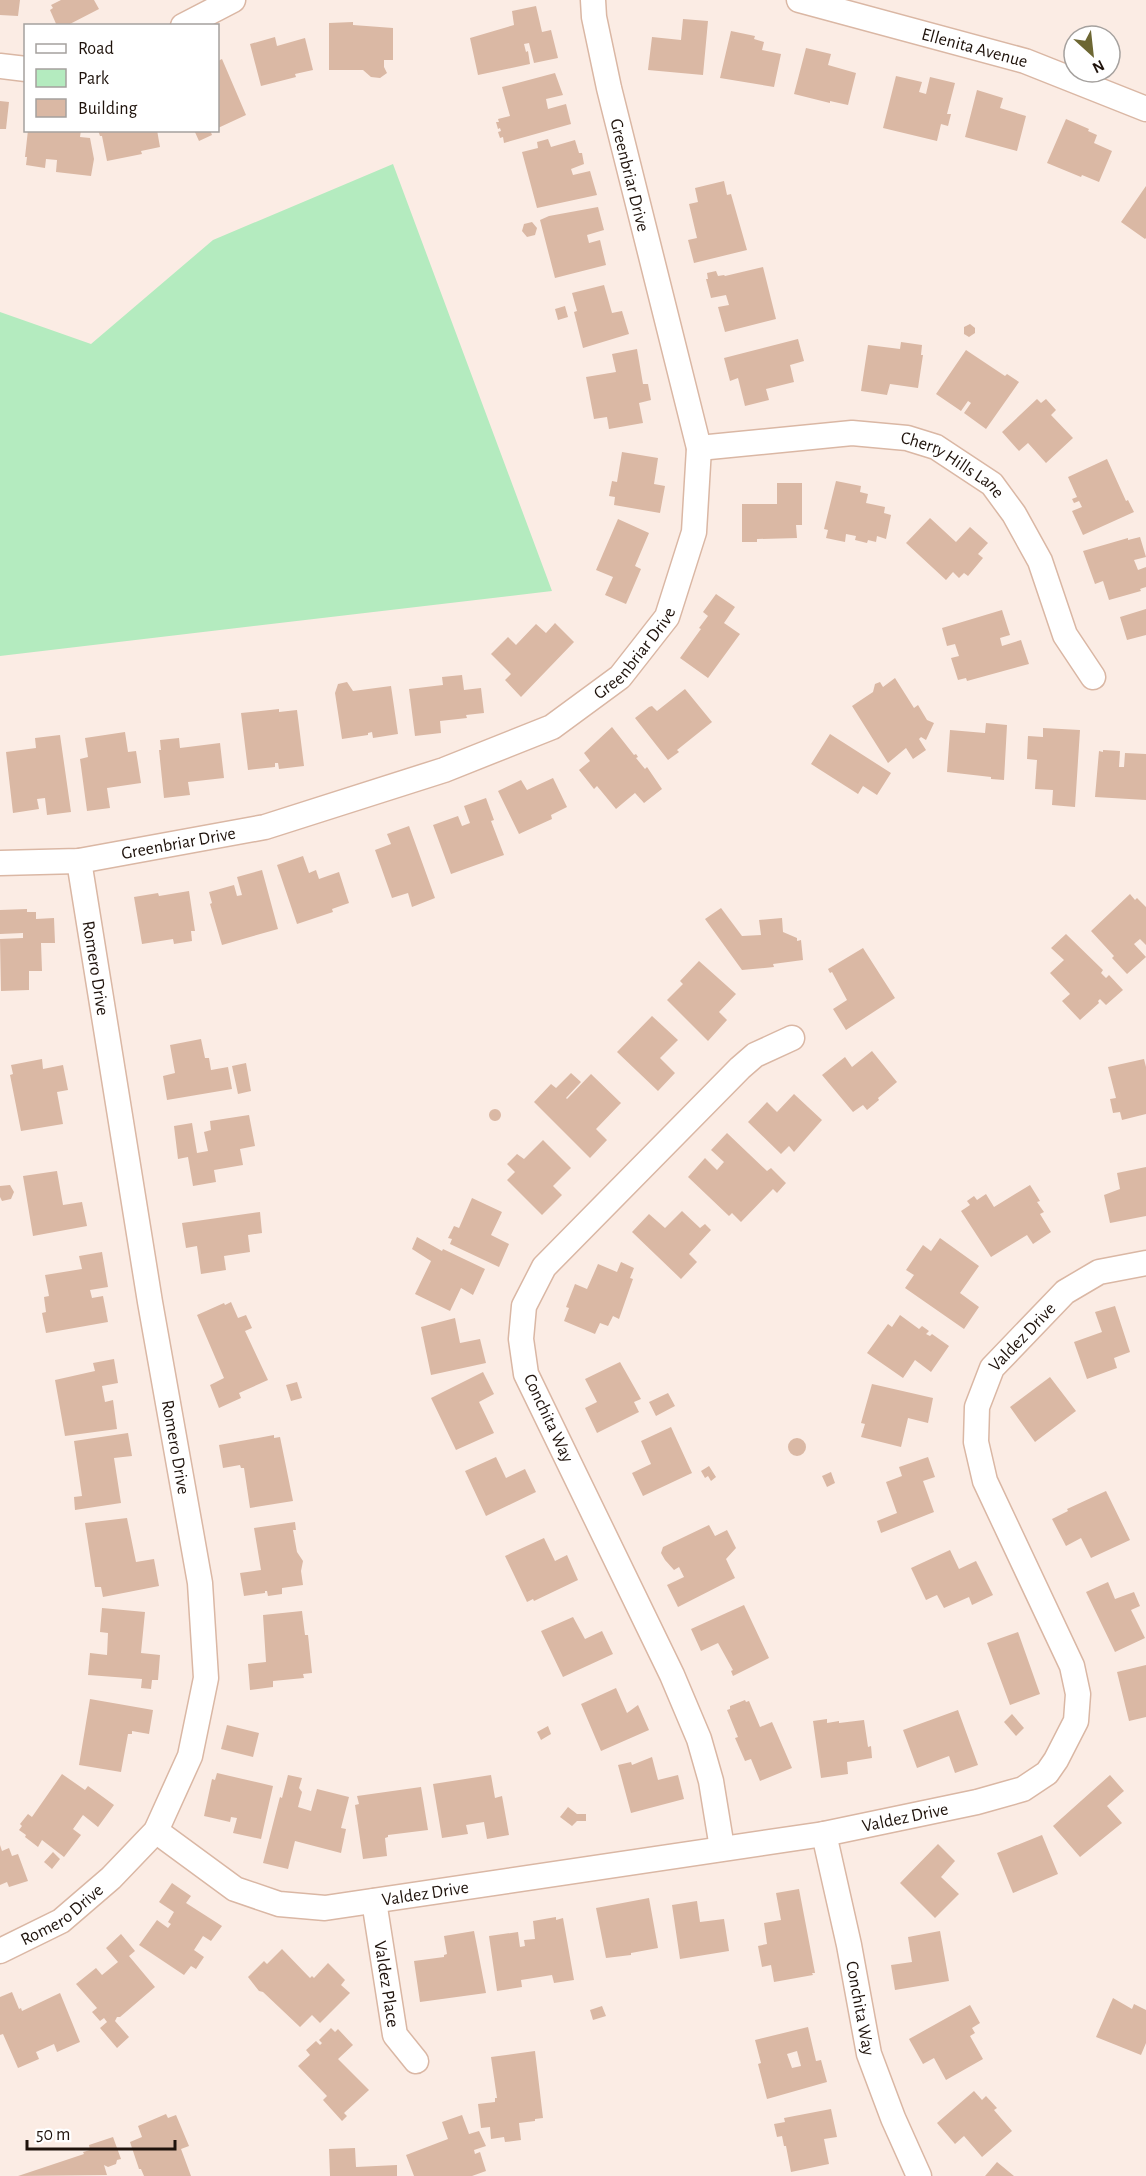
<svg xmlns="http://www.w3.org/2000/svg" width="1146" height="2176" viewBox="0 0 1146 2176" font-family="'Alegreya Sans',sans-serif">
  <style>
    .green { fill: #b4ebbf }
    .building { fill: #dab8a4; fill-rule: evenodd }
    .lines { fill: none; stroke-linecap: round; stroke-linejoin: round }
    .street-casing { stroke: #dab7a4; stroke-width: 27 }
    .street { stroke: #fff; stroke-width: 24 }
    .labels { text-anchor: middle; stroke-width: 5; stroke-linejoin: round; paint-order: stroke }
    .street-label { font-size: 18px; fill: #1f130c; stroke: #fff }
  </style>
  <rect width="100%" height="100%" fill="#fbece4"/>
  <path class="green" d="M393 164 552 591 0 656V312L91 344 213 240Z"/>
  <path class="building" d="M0 0H20L18 16 0 15Z
    M61 0H94L99 9 66 26H57L50 10 53 8 51 5Z
    M536 6 542 32 551 30 558 58 534 63 529 43 524 44 526 52 528 51 530 64 478 75 470 38 514 25 512 11Z
    M683 19 708 21 703 75 648 70 652 37 681 40Z
    M353 22V25L393 28V60H384V67L387 73 380 78 371 77 363 70H329V23Z
    M731 31 755 36 754 39 764 42 762 50 781 54 774 87 720 78Z
    M275 37 277 46 305 38 313 70 295 74 296 77 261 86 250 44Z
    M806 48 831 54 828 65 856 73 848 105 830 101V103L794 94Z
    M222 59 246 115 218 128V61Z
    M555 73 563 95 546 99 548 109 566 104 571 124 504 143 503 137 500 138 498 132 501 131 500 128 498 129 496 122H499L498 119 510 116 502 87Z
    M896 76 922 82 919 92 926 94 930 77 955 83 947 114H951L948 126 941 124 937 141 883 128Z
    M977 90 1003 98 1000 108 1026 116 1017 151 965 137Z
    M0 101 9 102 6 129H0Z
    M1066 119 1089 129 1088 131 1097 135 1094 143 1112 151 1099 182 1082 175 1081 177 1047 163Z
    M28 130H81L80 137 90 138 94 159 91 176 56 172 57 160 46 159 45 168 26 165 27 157H25Z
    M98 130H157L160 147 141 151 142 154 107 161 102 136H100Z
    M194 130H210L212 135 199 141Z
    M548 139 551 147 575 140 579 153H582L584 164 571 169 573 175 590 171 597 195 537 208 522 152 538 148 537 142Z
    M724 181 727 195 731 194 747 250 694 263 688 240 697 238 689 204 698 202 695 188Z
    M1146 186V238L1145 239 1121 222Z
    M598 207 604 230 587 235 589 243 600 240 606 265 555 278 540 220 549 216Z
    M532 222 537 228 535 235 527 237 522 231 524 224Z
    M763 267 776 319 725 332 718 307 729 305 726 295 711 298 706 279H708L707 273 716 271 718 276 724 275 725 276Z
    M604 285 612 313 622 311 629 334 583 348 574 312 577 311 572 293Z
    M565 306 568 317 558 320 555 309Z
    M970 324 975 328V333L969 337 964 334V327Z
    M798 339 804 361 790 365 794 382 766 389 769 400 745 406 738 378 730 381 724 358Z
    M901 342 922 345 921 355H923L918 388 890 384 887 395 861 391 868 345 900 349Z
    M637 349 643 384H648L651 400 639 403 643 423 609 429 607 417 594 419 586 377 616 372 612 354Z
    M966 350 1005 376 1007 374 1019 382 986 429 964 413 971 403 968 401 961 411 936 394Z
    M1037 399 1041 403 1046 399 1056 410 1051 415 1073 438 1046 463 1028 443 1019 451 1002 432Z
    M622 452 658 458 654 484 665 486 660 513 614 505 615 497 609 496 612 481 617 482Z
    M1107 459 1126 501 1128 500 1134 512 1083 535 1072 511 1082 507 1079 501 1074 503 1072 499 1077 497 1068 477Z
    M836 481 861 486 860 492 868 494 866 503 885 507 884 513 891 515 886 539 877 536 876 542 868 540 867 543 855 540 856 536 846 534 845 542 826 538 828 530 824 529Z
    M777 483H802V525H796L797 538 757 539V542H742V504H777Z
    M930 518 956 542 970 527 988 543 978 554 983 558 968 576 964 573 959 578 953 572 946 580 906 543Z
    M618 519 649 533 635 566 641 569 626 604 605 595 613 577 596 570Z
    M1140 537 1146 557 1134 560 1138 570 1146 567V587L1140 589 1141 591 1109 600 1103 581 1095 584 1083 551 1128 538V540Z
    M716 594 735 607 724 623 740 634 708 678 680 658 701 629 699 628 708 616 703 612Z
    M1146 609V635L1127 640 1120 617Z
    M1002 610 1010 635 1000 638 1002 646 1021 640 1029 664 967 681 966 678 958 680 951 658 959 656 955 644 947 646 942 628Z
    M555 623 574 642 521 697 505 680 511 674 491 654 508 637 516 645 536 624 546 633Z
    M462 675 464 690 481 688 484 713 466 715 467 718 440 721 441 733 415 736 409 689 443 685 442 677Z
    M895 678 914 708 918 705 927 720 934 723 926 740 921 737 919 739 926 750 913 759 906 748 888 763 852 706 873 692 875 684 880 682 883 687Z
    M347 682 353 691 391 686 398 734 373 738 372 732 368 733V735L342 739 335 693 338 684Z
    M685 689 712 722 677 750 679 752 668 760 635 718 649 707 652 706 657 711Z
    M279 709V712L297 710 304 766 279 769 278 763H275V767L248 770 241 713Z
    M986 723 1007 725 1004 780 991 779V777L947 772 950 730 985 733Z
    M612 727 634 755 636 754 638 757 636 758 645 769 647 767 662 789 644 803 635 793 616 809 597 786 594 789 579 770 590 761 584 753Z
    M1043 728 1080 730 1075 807 1052 805 1053 790 1035 789 1037 760 1027 759 1028 736 1043 737Z
    M125 732 128 752 136 751 141 783 107 788 110 808 87 811 80 759 88 757 85 738Z
    M830 734 891 773 877 795 863 786 858 794 811 764Z
    M60 735 71 812 47 815 45 798 37 799 39 809 13 813 6 752 36 748 35 738Z
    M179 738 180 748 220 743 224 778 188 782 190 795 164 798 159 750H161L160 740Z
    M1103 750 1120 751 1119 767H1124L1125 753 1146 754V800L1095 797 1099 751 1103 752Z
    M553 778 567 807 551 815 552 819 519 834 498 791 521 780 527 790Z
    M486 798 494 820 491 821 504 855 451 874 433 825 458 816 462 826 470 823 464 806Z
    M409 826 435 898 412 907 408 893 392 898 375 850 391 844 387 834Z
    M303 856 309 873 316 870 319 879 339 872 349 903 332 909 333 912 297 924 277 865Z
    M262 870 278 929 222 945 210 904 212 903 209 892 234 885 237 896 242 895 237 877Z
    M189 891 195 931H191L192 941 174 944 173 939 142 944 134 897 158 893 159 896Z
    M1130 894 1135 900 1137 898 1146 907V945L1140 939 1134 944 1146 957 1127 974 1112 958 1114 956 1091 931Z
    M721 908 742 936 761 935 759 920 782 918 783 932 797 938V941L801 940 803 960 773 964 774 967 742 970 705 919Z
    M27 909V912H36V919L54 918 55 943H41L42 971H29V990L1 991 0 939 23 938V933L0 934V910Z
    M1066 934 1103 970 1101 973 1106 978 1109 975 1123 990 1106 1005 1100 999 1098 1001 1099 1003 1080 1020 1062 1001 1070 994 1050 973 1064 960 1051 948Z
    M863 948 895 998 846 1030 833 1009 847 1000 832 972 830 973 828 969Z
    M699 961 736 994 719 1012 727 1020 708 1041 667 1000 683 984 680 981Z
    M652 1016 678 1040 660 1058 675 1073 658 1091 617 1052Z
    M201 1039 205 1058H209L211 1070 228 1067 232 1089 167 1100 163 1076 175 1073 170 1045Z
    M872 1051 897 1082 878 1098 879 1100 867 1110 863 1105 853 1112 822 1075 845 1057 852 1067Z
    M42 1059 43 1069 63 1065 68 1090 57 1092 63 1124 21 1131 10 1075 13 1074 11 1065Z
    M1144 1059 1146 1067V1114L1122 1120 1120 1112 1113 1113 1110 1099 1116 1098 1108 1067Z
    M246 1063 251 1091 238 1094 232 1066Z
    M571 1073 581 1082 566 1098 567 1099 591 1074 621 1103 596 1129 607 1140 590 1158 534 1102 551 1084 556 1088Z
    M794 1094 822 1120 794 1152 789 1146 781 1154 748 1122 767 1102 777 1112Z
    M489 1115a6 6 0 1 1 12 0a6 6 0 1 1-12 0Z
    M249 1115 255 1146 240 1149 243 1165 214 1170 216 1182 193 1186 188 1157 178 1159 174 1126 192 1123 197 1153 208 1151 204 1132 211 1130 210 1121Z
    M727 1133 767 1171 771 1168 786 1183 777 1193 773 1189 741 1222 732 1213 729 1216 688 1177 705 1158 717 1170 724 1162 711 1150Z
    M543 1140 571 1168 553 1186 562 1195 542 1215 507 1180 515 1172 507 1164 517 1154 524 1159Z
    M1146 1167V1216L1110 1223 1104 1195 1120 1189 1117 1173Z
    M57 1171 63 1205 82 1202 87 1226 33 1236 23 1176Z
    M10 1185 14 1192 11 1199 2 1201 0 1197V1186Z
    M1030 1185 1040 1201 1037 1202 1044 1212 1040 1214 1051 1232 1033 1244 1027 1235 991 1257 961 1211 970 1205 967 1201 974 1196 977 1200 986 1194 994 1207Z
    M472 1198 502 1212 491 1235 509 1244 499 1267 450 1244 452 1239 448 1238 454 1226 459 1228Z
    M682 1211 700 1228 705 1224 711 1230 689 1254 697 1262 681 1279 632 1232 649 1214 665 1228Z
    M260 1212 262 1233 248 1235 250 1252 224 1256 226 1270 201 1274 197 1246 186 1248 182 1223Z
    M417 1237 442 1251 443 1249 485 1269 473 1295 461 1288 450 1311 415 1294 431 1261 412 1249Z
    M940 1238 979 1266 960 1293 979 1307 964 1329 905 1288 914 1275 906 1270 923 1245 931 1251Z
    M102 1252 108 1287 90 1290 92 1298 103 1296 108 1322 46 1333 42 1313 46 1312 44 1297 49 1296 45 1275 82 1269 79 1256Z
    M621 1262 634 1268 630 1278 633 1279 619 1319 613 1316 608 1326 600 1323 595 1334 564 1321 569 1308 566 1307 575 1284 587 1289 598 1264 617 1272Z
    M231 1302 238 1318 246 1315 252 1328 245 1331 268 1380 239 1393 241 1398 219 1408 210 1385 224 1378 197 1315 224 1303 225 1305Z
    M1115 1306 1130 1352 1114 1358 1117 1368 1087 1379 1074 1342 1102 1332 1095 1312Z
    M900 1315 919 1329 922 1326 929 1331 926 1334 930 1336 932 1334 949 1346 931 1372 915 1360 903 1378 867 1353 888 1324 892 1327Z
    M455 1318 460 1343 480 1339 486 1363 431 1375 421 1327Z
    M114 1359 118 1383 102 1386 105 1402 113 1400 117 1429 65 1436 55 1380 95 1371 93 1363Z
    M620 1362 641 1399 634 1402 639 1412 597 1433 585 1408 597 1402 585 1379Z
    M483 1372 494 1394 479 1402 494 1433 456 1450 431 1398Z
    M1050 1377 1076 1411 1035 1442 1010 1407Z
    M297 1382 302 1398 291 1401 286 1385Z
    M872 1384 933 1398 928 1423 908 1418 901 1447 861 1437 865 1424 861 1423Z
    M668 1393 675 1406 656 1416 649 1402Z
    M671 1427 692 1473 643 1496 632 1473 651 1464 641 1441Z
    M128 1433 132 1456 114 1458 121 1503 75 1510 74 1497 82 1496 74 1441Z
    M274 1435V1438L280 1437 293 1501 250 1508 244 1468H241L240 1465 223 1468 219 1445Z
    M788 1447a9 9 0 1 1 18 0a9 9 0 1 1-18 0Z
    M496 1457 506 1478 525 1469 536 1492 486 1516 465 1471Z
    M928 1457 935 1477 923 1481 934 1512 881 1533 877 1521 897 1513 886 1482 902 1476 899 1467Z
    M709 1466 716 1477 711 1481 708 1476 705 1478 701 1471Z
    M831 1472 835 1483 827 1487 822 1476Z
    M1106 1491 1130 1540 1091 1558 1081 1538 1066 1546 1052 1519 1068 1511 1067 1509Z
    M127 1518 136 1562 154 1559 159 1586 103 1597 101 1587H95L85 1523Z
    M295 1522 296 1530H293L297 1552 303 1561 301 1571 303 1585 282 1588V1594L268 1596 267 1591H265V1593L244 1596 240 1573 261 1570 254 1528Z
    M709 1525 715 1536 727 1530 736 1548 726 1559 735 1578 678 1607 667 1585 684 1577 679 1567 674 1570 665 1560 661 1553 663 1547Z
    M544 1538 555 1561 567 1555 578 1580 534 1601 533 1599 527 1602 505 1556Z
    M950 1550 959 1569 976 1561 993 1595 972 1605 969 1597 944 1608 937 1595 926 1600 911 1568Z
    M1108 1582 1115 1599 1134 1592 1140 1606 1131 1610 1145 1638 1115 1652 1086 1592Z
    M744 1605 769 1658 733 1676 731 1671 733 1670 718 1643 701 1651 691 1629Z
    M102 1608 145 1612 141 1653 160 1655 158 1680H152L151 1689 141 1688 142 1679 88 1675 90 1653 107 1655 108 1633 100 1632Z
    M302 1611 305 1635H308L312 1673 303 1674 304 1678 273 1681V1687L250 1690 248 1664 266 1662 263 1615Z
    M573 1617 585 1639 602 1631 613 1654 563 1677 541 1631Z
    M1018 1632 1040 1694 1010 1705 987 1643Z
    M1146 1665V1717L1129 1721 1117 1672Z
    M616 1688 627 1713 638 1705 649 1730 601 1751 581 1704Z
    M90 1699 153 1710 149 1734 132 1731V1734H128L121 1772 79 1765Z
    M745 1700 746 1702 749 1701 760 1727 772 1722 792 1768 760 1781 751 1759 745 1761 735 1738 738 1737 727 1710 730 1709V1706Z
    M958 1710 978 1765 955 1773 949 1756 917 1768 903 1730Z
    M1012 1714 1024 1728 1016 1736 1004 1722Z
    M827 1719V1723L839 1721V1723L864 1720 868 1747 871 1746 872 1758 847 1762 848 1774 821 1778 813 1721Z
    M227 1725 259 1733 253 1757 221 1749Z
    M548 1726 551 1734 541 1740 537 1732Z
    M652 1757 658 1780 678 1775 684 1799 631 1813 618 1765 631 1762 632 1765Z
    M217 1773 273 1786 261 1839 233 1833 237 1818 231 1817 230 1822 204 1816 212 1779 215 1780Z
    M62 1774 85 1790 88 1786 114 1805 98 1827 83 1815 73 1829 81 1835 64 1857 42 1840 38 1847 25 1837 26 1835 19 1830 22 1826 20 1824 28 1814 32 1817Z
    M288 1775 302 1778 299 1788 302 1792 298 1807 311 1811 317 1789 349 1797 341 1828 346 1829 341 1853 295 1841 288 1869 263 1863 280 1797 282 1798Z
    M491 1775 495 1798 502 1796 509 1835 487 1839 484 1822 466 1825 468 1834 442 1838 433 1784Z
    M1110 1775 1124 1791 1107 1806 1122 1823 1080 1857 1053 1826Z
    M421 1787 428 1830 388 1835V1837L385 1838 387 1856 363 1859 355 1805 359 1804 357 1796Z
    M568 1807 577 1814H586V1821H577L572 1826 560 1817Z
    M1042 1835 1058 1874 1013 1893 997 1853Z
    M938 1844 955 1861 941 1877 959 1894 935 1918 900 1883Z
    M0 1845 2 1851 9 1848 12 1856 18 1854 28 1881 9 1887 7 1882 0 1885Z
    M53 1852 60 1859 52 1869 44 1862Z
    M172 1883 191 1896 186 1903 222 1926 211 1941 203 1936 194 1950 204 1957 196 1969 191 1966 184 1975 139 1945 157 1920 168 1928 171 1924 168 1922 174 1912 159 1902Z
    M799 1889 815 1973H812L813 1975 774 1982 771 1965 762 1967 758 1946 767 1944 764 1923 781 1920 776 1893Z
    M649 1898 658 1948 631 1953V1955L606 1958 596 1908Z
    M697 1901 700 1922 724 1919 729 1951 680 1959 672 1905Z
    M556 1917V1920L563 1918 574 1980 554 1983 552 1975 521 1980 522 1987 497 1991 489 1936 518 1932 520 1947 525 1946 524 1940 535 1939 533 1921Z
    M474 1931 486 1993 420 2002 414 1961 444 1957V1955L447 1954 444 1936Z
    M940 1931 949 1981 895 1990 891 1965 912 1962 908 1937Z
    M121 1934 135 1951 129 1956 155 1987 120 2017H117L115 2021 129 2037 117 2048 100 2028 107 2022 104 2018 100 2021 92 2012 97 2008 76 1984 96 1968 102 1975 118 1962 106 1948Z
    M282 1949 310 1978 312 1976 314 1978 328 1963 345 1980 341 1985 350 1993 320 2023 312 2015 300 2027 263 1992 259 1991 248 1977 264 1961 267 1964Z
    M12 1992 19 2009 21 2008 22 2011 60 1993 80 2042 57 2052 54 2044 36 2052 39 2059 18 2068 3 2034 0 2035V1997Z
    M1113 1998 1132 2009 1134 2004 1146 2010V2043L1141 2055 1096 2037Z
    M970 2005 980 2023 972 2028 975 2033 970 2036 983 2059 946 2080 934 2058 923 2064 909 2039Z
    M602 2006 606 2016 593 2020 590 2010Z
    M808 2027 816 2061 821 2060 827 2082 767 2099 758 2064 761 2063 755 2040ZM797 2051 801 2066 792 2068 787 2054Z
    M331 2028 335 2032 338 2029 353 2045 338 2059 369 2090 344 2113 347 2116 342 2121 323 2100 327 2096 298 2066 310 2055 306 2050 316 2041 320 2045 322 2043 319 2040Z
    M535 2051 543 2118 535 2119V2121L519 2123 521 2140 505 2142 504 2137 491 2139 490 2127 481 2128 478 2104 495 2102V2098H497L491 2057Z
    M974 2091 982 2100 986 2096 997 2108 994 2110 1012 2131 982 2157 964 2136 955 2144 937 2123Z
    M831 2109 837 2137 824 2139 829 2164 791 2172 786 2146H784L782 2136 777 2137 774 2124 785 2122 784 2118Z
    M166 2114 168 2118 176 2115 189 2146 181 2149 191 2176H144L141 2169H139L130 2142 142 2137 138 2126Z
    M462 2115 469 2134 479 2131 486 2146 474 2150 475 2154 480 2152 486 2171 472 2176H414L406 2155 448 2139 442 2122Z
    M113 2137 121 2159 117 2160 116 2164 108 2167 104 2165 107 2175 18 2176 84 2154 83 2152 90 2150 89 2145Z
    M355 2148 356 2167 397 2165V2176H330L329 2149Z
    M997 2162 1014 2176H985Z"/>
  <g class="lines">
    <defs>
      <g id="street">
        <path id="s1" d="M799 0 1025 61 1146 109"/>
        <path d="M183 26 233 0"/>
        <path d="M0 66 26 69"/>
        <path id="s2" d="M699 448 852 433 907 438 936 447 992 484 1014 514 1040 561 1065 635 1093 677"/>
        <path id="s3" d="M0 863 79 861 265 827 444 770 552 727 620 677 667 617 694 532 699 448 609 88 594 17 593 0"/>
        <path id="s4" d="M156 1831 235 1889 279 1904 325 1908 824 1834 977 1802 1023 1789 1047 1773 1056 1760 1076 1721 1078 1694 1072 1666 985 1481 976 1442 977 1407 992 1368 1065 1292 1099 1272 1146 1263"/>
        <path id="s5" d="M824 1834 849 1945 869 2054 893 2118 919 2176"/>
        <path d="M722 1848 711 1781 699 1739 672 1675 526 1374 521 1339 524 1306 544 1267 740 1068 755 1055 792 1038"/>
        <path id="s6" d="M374 1901 395 2035 416 2061"/>
        <path id="s7" d="M0 1951 61 1921 111 1878 156 1831 190 1756 206 1678 200 1583 150 1302 79 861"/>
      </g>
    </defs>
    <use href="#street" class="street-casing"/>
    <use href="#street" class="street"/>
  </g>
  <g class="labels">
    <g class="street-label">
      <text dy="6" stroke="none"><textPath href="#s1" startOffset="182">Ellenita Avenue</textPath></text>
      <text transform="translate(630 175) rotate(76)" y="6">Greenbriar Drive</text>
      <text dy="6" stroke="none"><textPath href="#s2" startOffset="262">Cherry Hills Lane</textPath></text>
      <text dy="6" stroke="none"><textPath href="#s3" startOffset="684">Greenbriar Drive</textPath></text>
      <text dy="6" stroke="none"><textPath href="#s3" startOffset="180">Greenbriar Drive</textPath></text>
      <text transform="translate(96 968) rotate(81)" y="6">Romero Drive</text>
      <text dy="6" stroke="none"><textPath href="#s4" startOffset="1408">Valdez Drive</textPath></text>
      <text transform="translate(549 1418) rotate(65)" y="6">Conchita Way</text>
      <text transform="translate(176 1447) rotate(80)" y="6">Romero Drive</text>
      <text dy="6" stroke="none"><textPath href="#s4" startOffset="778">Valdez Drive</textPath></text>
      <text dy="6" stroke="none"><textPath href="#s4" startOffset="292">Valdez Drive</textPath></text>
      <text dy="6" stroke="none"><textPath href="#s7" startOffset="72">Romero Drive</textPath></text>
      <text dy="6" stroke="none"><textPath href="#s6" startOffset="84">Valdez Place</textPath></text>
      <text dy="6" stroke="none"><textPath href="#s5" startOffset="178">Conchita Way</textPath></text>
    </g>
  </g>
  <rect x="24" y="24" width="195" height="108" fill="#ffffff" stroke="#a5a19e" stroke-width="1.5"/>
  <rect x="36" y="44" width="30" height="9" fill="#ffffff" stroke="#a5a19e" stroke-width="1.5"/>
  <text x="78" y="54" font-size="18" fill="#1f130c">Road</text>
  <rect x="36" y="69" width="30" height="18" fill="#b4ebbf" stroke="#a5a19e" stroke-width="1.5"/>
  <text x="78" y="84" font-size="18" fill="#1f130c">Park</text>
  <rect x="36" y="99" width="30" height="18" fill="#dab8a4" stroke="#a5a19e" stroke-width="1.5"/>
  <text x="78" y="114" font-size="18" fill="#1f130c">Building</text>
  <g transform="translate(1092 54) rotate(153)"><circle r="28" fill="#ffffff" stroke="#a5a19e" stroke-width="1.5"/>
  <path d="M0-4.5L10 22L0 15L-10 22Z" fill="#6d6733"/>
  <text y="-9" font-size="16" font-weight="bold" text-anchor="middle" fill="#1f130c">N</text>
  </g>
  <path d="M27 2140v9h148v-9" fill="none" stroke="#1f130c" stroke-width="3"/>
  <text x="36" y="2140" font-size="18" fill="#1f130c" stroke="#ffffff" stroke-width="4.5" paint-order="stroke">50 m</text>
</svg>
